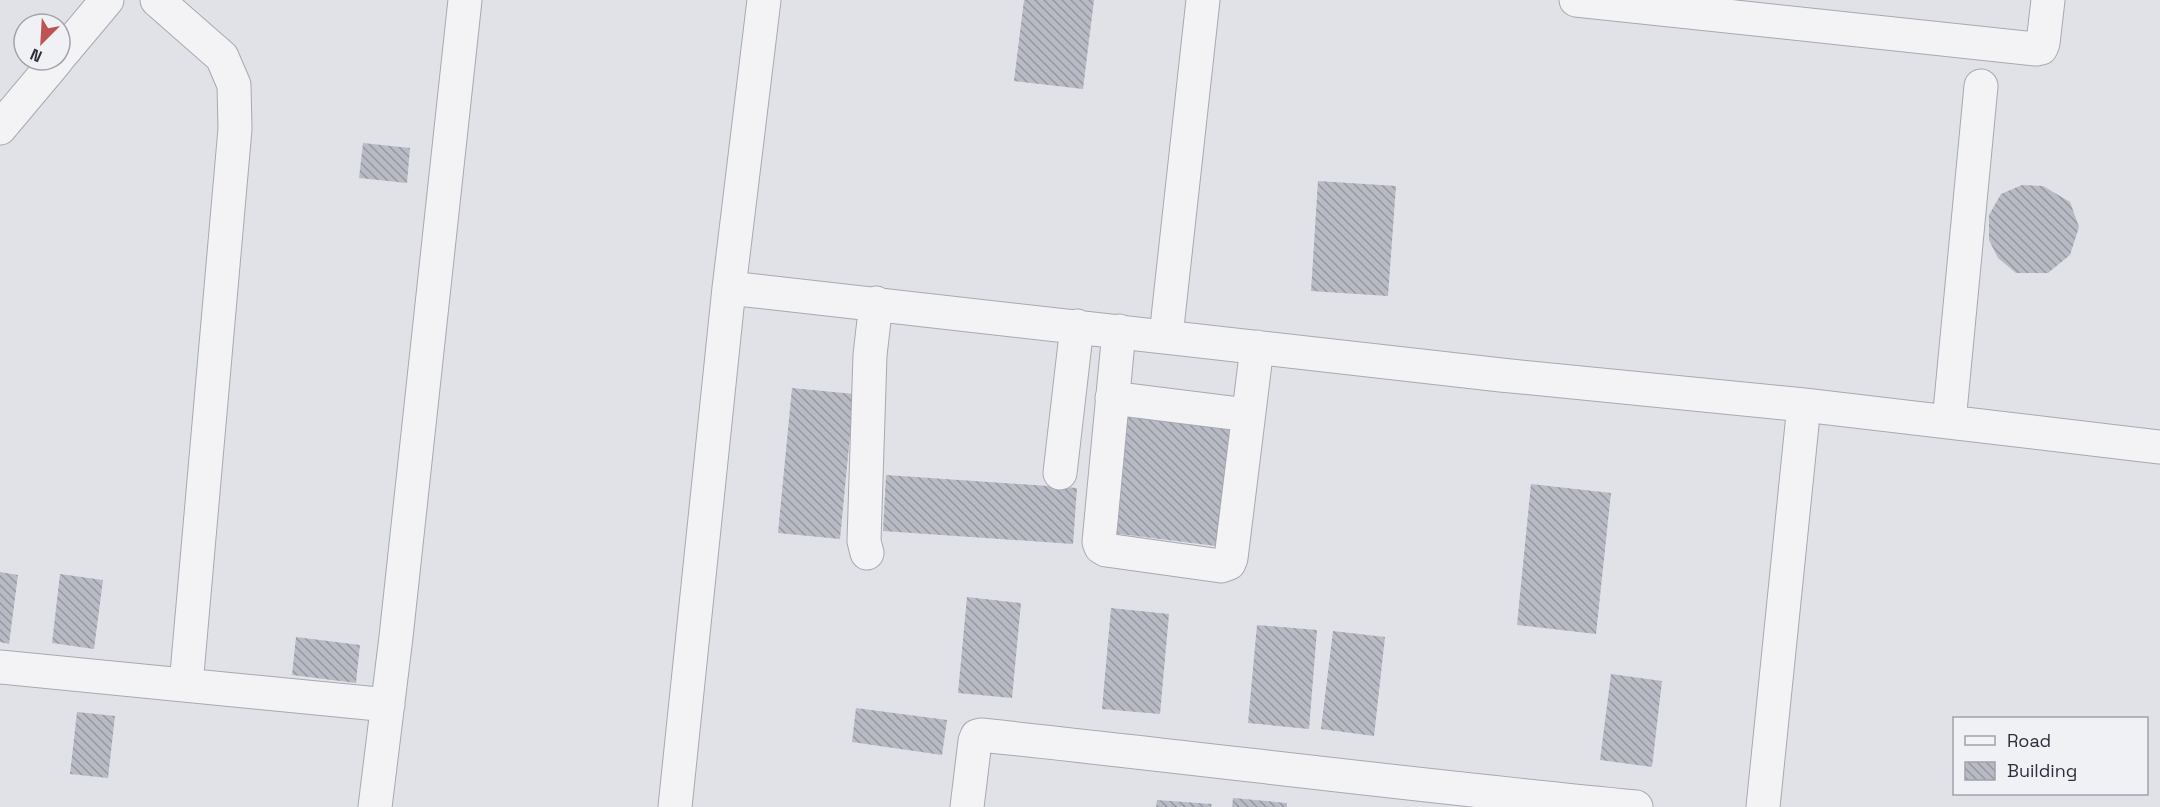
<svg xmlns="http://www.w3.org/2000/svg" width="2160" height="807" viewBox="0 0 2160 807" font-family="'Space Grotesk',sans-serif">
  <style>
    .building { fill: url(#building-back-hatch) }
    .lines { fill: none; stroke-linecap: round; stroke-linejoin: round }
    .minor-casing { stroke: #a6a9b1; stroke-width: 35 }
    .minor { stroke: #f3f3f6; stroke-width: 33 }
  </style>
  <defs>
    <pattern id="building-back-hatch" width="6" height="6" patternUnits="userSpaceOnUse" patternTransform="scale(1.5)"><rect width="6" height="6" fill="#b8bbc4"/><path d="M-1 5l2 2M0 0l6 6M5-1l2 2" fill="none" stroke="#9698a0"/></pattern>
  </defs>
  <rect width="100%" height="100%" fill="#e0e2e7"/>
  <path class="building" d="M1024 0H1094L1083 89 1014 81Z
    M363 143 410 148 407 183 359 178Z
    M1318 181 1396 186 1388 296 1311 291Z
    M2022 185 2043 186 2070 202 2079 227 2070 255 2048 273H2016L1998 258 1989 240V215L2001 194Z
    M792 388 854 394 840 539 778 533Z
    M1127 411 1239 425 1224 547 1112 533Z
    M886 475 1077 488 1073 544 883 531Z
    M1531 484 1611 493 1596 634 1517 625Z
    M0 572 18 575 9 644 0 642Z
    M60 574 103 580 94 649 52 643Z
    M967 597 1021 603 1012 698 958 693Z
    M1111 608 1169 614 1160 714 1102 709Z
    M1257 625 1317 630 1309 729 1248 723Z
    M1333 631 1385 637 1374 736 1321 729Z
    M296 637 360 645 356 683 292 675Z
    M1611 674 1662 681 1652 767 1600 760Z
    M856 708 947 720 942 755 852 742Z
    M77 712 115 716 108 778 70 774Z
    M1233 798 1287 803V807H1232Z
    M1157 800 1212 804 1211 807H1156Z"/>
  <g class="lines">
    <defs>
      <path id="minor" d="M157 0 222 57 234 85 235 129 186 685
        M1576 0 2036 49 2041 48 2043 43 2048 0
        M60 56 107 0
        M0 128 57 60
        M729 288 1501 375 1804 405 2160 447
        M1119 331 1099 542 1101 547 1106 550 1221 566 1229 563 1231 558 1257 347
        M1166 336 1203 0
        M1112 398 1248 415
        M1949 422 1981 86
        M1060 473 1077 326
        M867 553 864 541 870 355 876 303
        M0 667 388 705
        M375 807 396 637 465 0
        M675 807 729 288 764 0
        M967 807 975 741 977 736 981 735C1199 758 1417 786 1636 807
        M1763 807 1804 405"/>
    </defs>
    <use href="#minor" class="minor-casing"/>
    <use href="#minor" class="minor"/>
  </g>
  <rect x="1953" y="717" width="195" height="78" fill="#f0f1f5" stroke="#a1a3ab" stroke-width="1.5"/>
  <rect x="1965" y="736" width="30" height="9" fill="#f3f3f6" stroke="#a1a3ab" stroke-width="1.5"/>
  <text x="2007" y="747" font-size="18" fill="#2b2f3d">Road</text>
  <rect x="1965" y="762" width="30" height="18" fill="url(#building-back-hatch)" stroke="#a1a3ab" stroke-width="1.5"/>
  <text x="2007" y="777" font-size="18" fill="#2b2f3d">Building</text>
  <g transform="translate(42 42) rotate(204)"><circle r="28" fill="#f0f1f5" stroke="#a1a3ab" stroke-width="1.5"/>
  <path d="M0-4.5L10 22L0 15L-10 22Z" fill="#be5354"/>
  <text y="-9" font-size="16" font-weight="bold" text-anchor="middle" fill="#2b2f3d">N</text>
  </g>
</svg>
